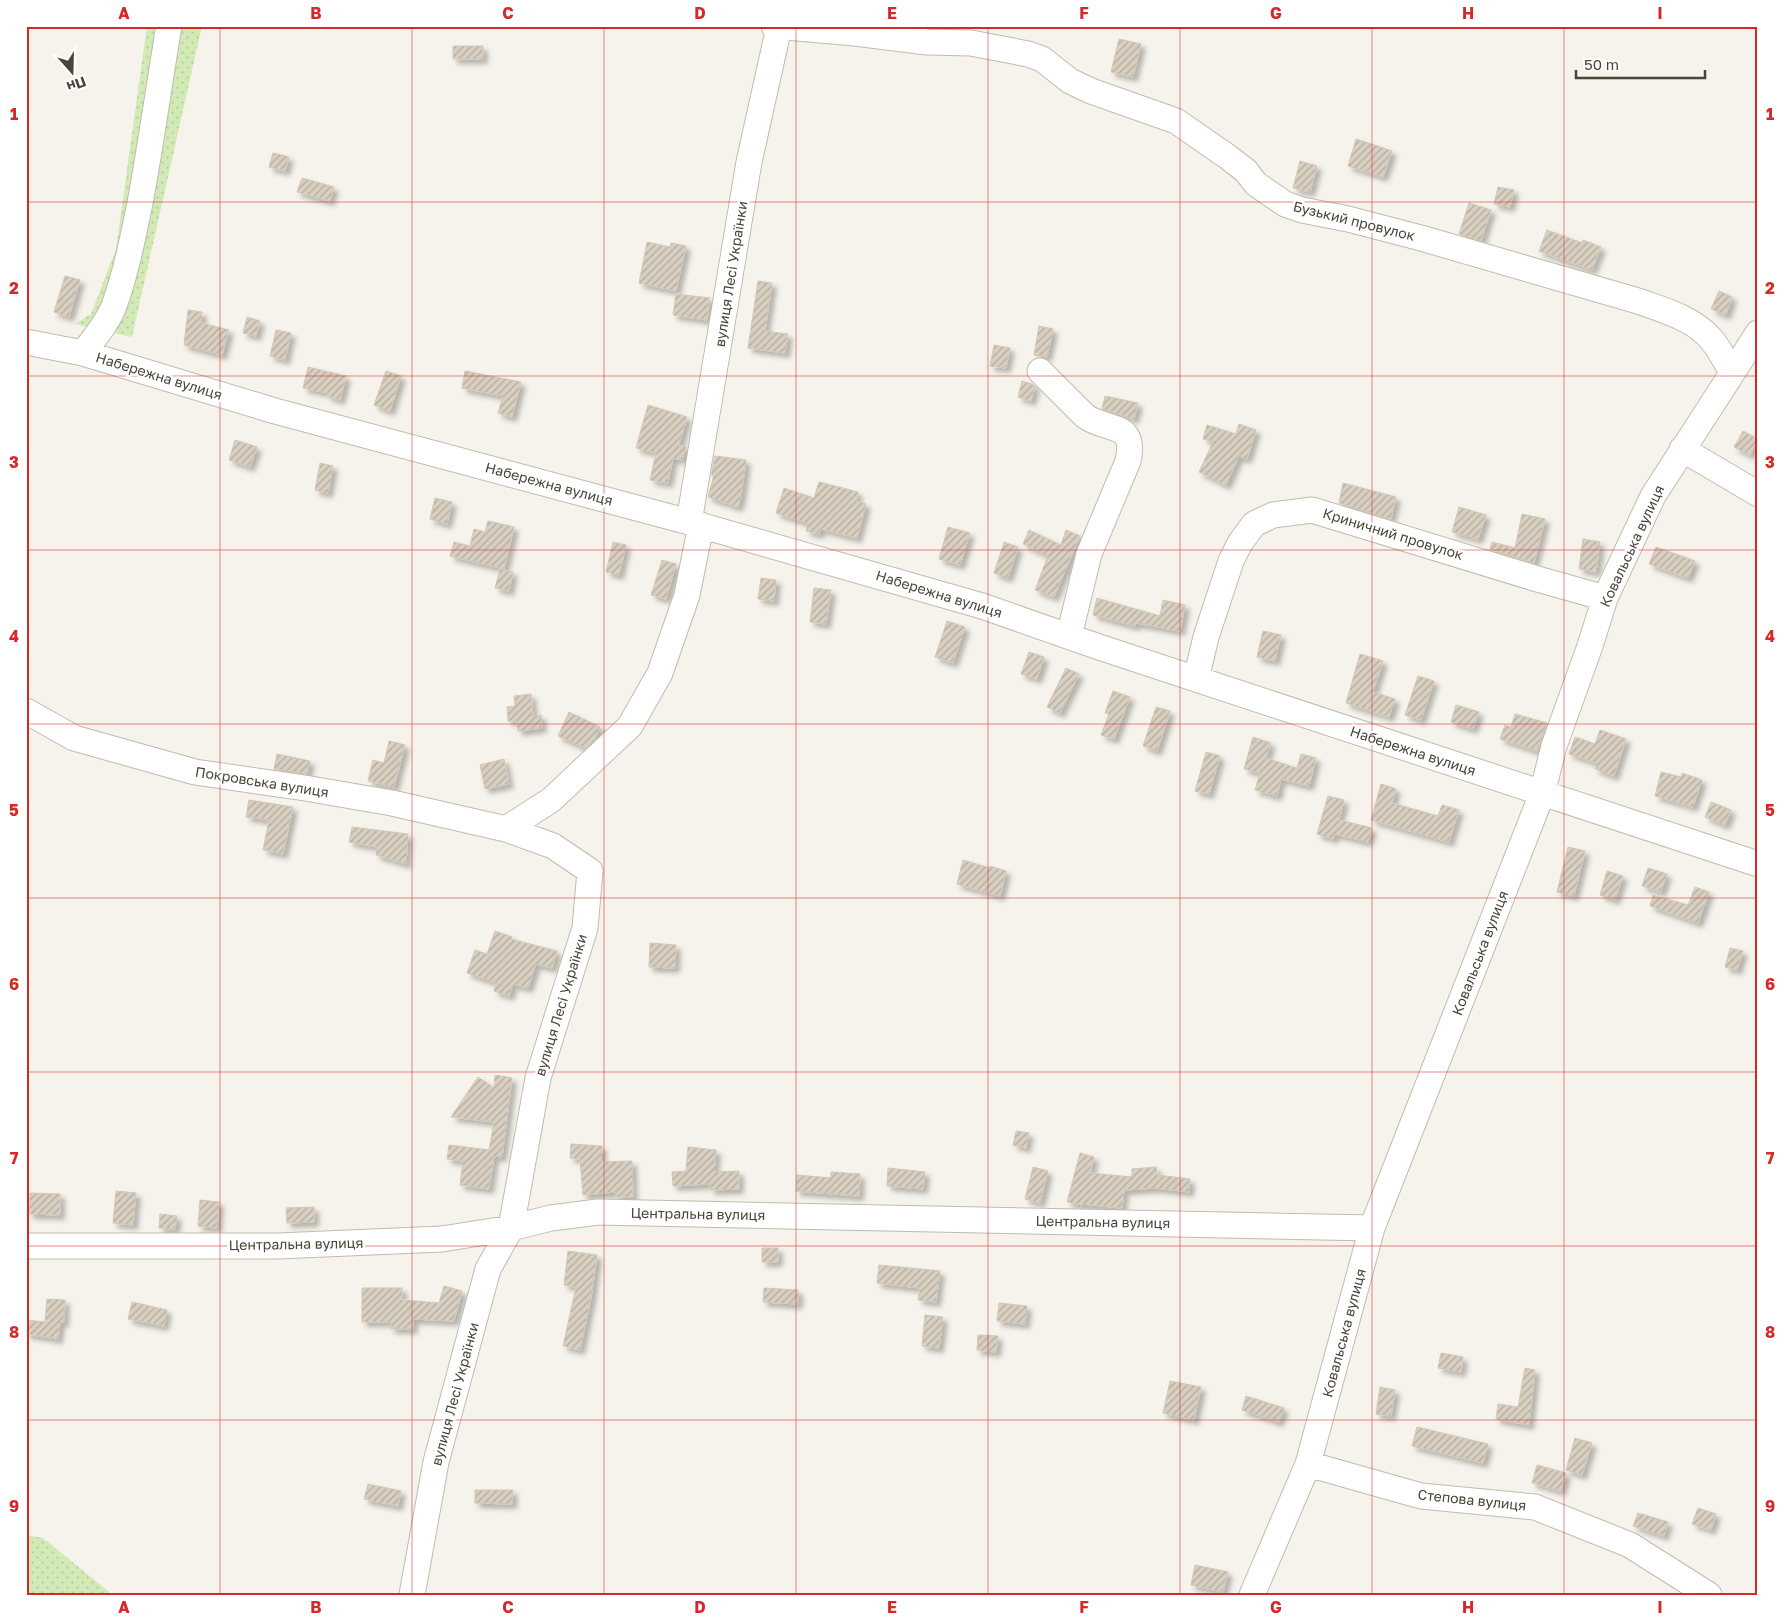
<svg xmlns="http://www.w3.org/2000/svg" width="1784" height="1621" viewBox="0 0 1784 1621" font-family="'Golos Text',sans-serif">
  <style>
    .grass { fill: url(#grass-dots) }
    .building { fill: url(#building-hatch); stroke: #d3c7b4; filter: url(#shadow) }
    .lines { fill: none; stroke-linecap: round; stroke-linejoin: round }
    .minor-casing { stroke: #c2bbae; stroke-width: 27 }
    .minor { stroke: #fff; stroke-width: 25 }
    .grid { fill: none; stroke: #d62828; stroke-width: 1; stroke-opacity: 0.55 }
    .labels { text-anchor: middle; stroke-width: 5; stroke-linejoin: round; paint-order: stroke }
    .street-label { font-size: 14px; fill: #4b4439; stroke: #fff }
    .neatline { fill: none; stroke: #d62828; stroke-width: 2 }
    .grid-label { font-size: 16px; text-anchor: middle; font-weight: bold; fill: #d62828 }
  </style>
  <defs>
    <pattern id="grass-dots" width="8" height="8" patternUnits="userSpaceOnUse" patternTransform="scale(1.25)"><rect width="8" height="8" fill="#d2eab5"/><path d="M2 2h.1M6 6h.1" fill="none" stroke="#b6ca9c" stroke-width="1.8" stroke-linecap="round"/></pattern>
    <pattern id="building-hatch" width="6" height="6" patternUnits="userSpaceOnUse" patternTransform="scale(1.25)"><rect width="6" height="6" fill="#d8cfc1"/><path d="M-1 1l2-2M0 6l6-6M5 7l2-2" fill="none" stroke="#b1aa9e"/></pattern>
    <filter id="shadow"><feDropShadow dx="4.5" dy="4.5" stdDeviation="2.5" flood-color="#0004"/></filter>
  </defs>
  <rect width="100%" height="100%" fill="#f6f3ec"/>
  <path class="grass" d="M147 26H202L132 337 75 324 91 314 116 249Z
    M26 1535 43 1538 113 1595H26Z"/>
  <path class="building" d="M1119 39 1141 44 1133 77 1111 72Z
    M453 46H483V59H453Z
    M1356 139 1392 151 1383 177 1348 166Z
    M273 153 289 157 285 171 269 167Z
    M1300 161 1317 166 1310 192 1293 188Z
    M302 178 334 187 330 201 297 192Z
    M1498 187 1514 190 1510 207 1494 204Z
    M1469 203 1491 210 1481 241 1459 234Z
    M1547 230 1582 243 1583 240 1601 247 1592 270 1539 251Z
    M647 242 670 247 671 243 686 246 676 291 639 283Z
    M65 276 80 280 69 317 54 312Z
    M758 281 772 283 765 331 788 334 785 353 748 348Z
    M1719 291 1732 297 1726 315 1711 309Z
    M676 294 710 298 707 320 673 315Z
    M188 310 202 312 201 323 229 330 222 355 184 345Z
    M247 317 260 321 256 336 243 333Z
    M1039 326 1053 329 1047 357 1034 355Z
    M276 330 291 333 285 360 270 356Z
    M994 345 1010 348 1006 368 990 366Z
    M308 367 346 376 340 400 327 396 328 393 303 388Z
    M386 371 401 376 390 411 374 405Z
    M465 371 521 382 512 417 498 413 503 396 462 388Z
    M1022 381 1032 384 1035 387 1031 401 1018 397Z
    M1105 396 1138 403 1134 419 1102 409Z
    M648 405 687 417 679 445 686 447 682 460 673 458 668 483 650 480 656 453 636 448Z
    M1239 424 1256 430 1247 459 1239 456 1226 485 1199 472 1213 442 1203 439 1207 425 1236 434Z
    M1743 431 1758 439 1750 455 1734 447Z
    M235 440 257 447 250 467 229 460Z
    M715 456 746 460 741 496 738 507 708 497 714 475H711Z
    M320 463 333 466 328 493 315 490Z
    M819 482 858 492 856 501 866 504 857 538 821 529 819 534 806 531 808 523 776 513 784 488 814 498Z
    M1343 483 1396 497 1391 519 1339 503Z
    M435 498 452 502 447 524 430 519Z
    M1459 507 1486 515 1478 539 1452 532Z
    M1522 514 1545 519 1534 563 1490 549 1492 542 1515 548Z
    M488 521 514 527 504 569 450 556 454 542 470 546 474 529 485 532Z
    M948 527 970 533 960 565 939 559Z
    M1029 530 1061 545 1066 530 1080 536 1054 597 1035 590 1048 556 1023 544Z
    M1583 539 1600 542 1596 572 1579 569Z
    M613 542 626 545 619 575 606 572Z
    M1004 542 1018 547 1008 578 994 573Z
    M1656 547 1695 561 1688 578 1649 564Z
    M662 560 676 564 666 599 651 595Z
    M500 569 513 572 509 591 495 588Z
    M761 578 776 580 774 601 758 599Z
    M814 588 831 590 826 624 810 622Z
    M1097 598 1160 616 1163 600 1185 605 1180 631 1136 623 1135 626 1093 615Z
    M947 621 965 627 953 663 935 657Z
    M1263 631 1281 635 1275 661 1257 657Z
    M1029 652 1044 657 1037 679 1021 674Z
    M1360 654 1383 661 1373 692 1395 699 1389 717 1346 703Z
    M1066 668 1079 674 1060 713 1047 707Z
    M1418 676 1434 681 1421 720 1405 715Z
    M1113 691 1130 697 1114 739 1101 735 1109 714 1105 713Z
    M531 694 533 716 541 715 542 728 518 731 517 721H508L507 707 515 706 514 696Z
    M1456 705 1479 712 1473 729 1451 722Z
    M1156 707 1170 711 1157 751 1143 746Z
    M569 712 600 727 594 740 586 748 558 736Z
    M1515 714 1547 723 1537 751 1500 739 1505 725 1511 727Z
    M1600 730 1626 739 1614 776 1595 769 1597 763 1569 754 1575 737 1595 744Z
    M1253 737 1271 743 1266 758 1297 768 1301 754 1316 758 1309 786 1281 779 1277 796 1255 790 1260 773 1244 769Z
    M389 741 405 745 394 787 368 781 373 760 384 763Z
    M1206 752 1220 756 1209 794 1195 791Z
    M277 754 310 761 307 774 274 769Z
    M504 759 509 784 485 789 480 765Z
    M1661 772 1681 777 1682 773 1702 780 1693 807 1655 796Z
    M1381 784 1396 789 1392 803 1438 816 1442 805 1459 810 1449 842 1371 820Z
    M1328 796 1344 800 1339 820 1372 828 1368 842 1335 834 1333 839 1317 834Z
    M249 800 293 807 283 854 263 850 269 820 246 817Z
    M1711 802 1731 810 1725 825 1705 817Z
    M352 827 408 834 406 864 376 855 377 847 349 842Z
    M1568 847 1585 851 1574 896 1557 892Z
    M963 860 990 868V866L1006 871 1000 896 957 884Z
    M1648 868 1667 874 1661 892 1642 886Z
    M1607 871 1623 876 1615 900 1600 895Z
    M1695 887 1709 892 1698 923 1650 906 1653 895 1688 905Z
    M495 931 512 937 511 939 557 951 552 968 536 964 528 988 513 984 509 996 494 991 497 983 467 973 475 950 487 954Z
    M650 943 676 945 675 968 649 967Z
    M1730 948 1743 951 1737 970 1725 967Z
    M495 1075 512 1078 502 1157 494 1156 489 1189 460 1185 463 1161 447 1159 449 1145 489 1150 494 1122 451 1117 478 1077 494 1088Z
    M1016 1131 1029 1133 1026 1148 1013 1145Z
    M571 1144 602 1146 601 1162 632 1161 633 1197H616V1192L583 1195 580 1159 570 1158Z
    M688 1147 716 1150 714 1172 739 1171V1189L711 1190 710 1184 673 1186 672 1172 686 1171Z
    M1080 1153 1094 1157 1090 1173 1132 1177V1169L1156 1167 1157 1175 1190 1179 1189 1192 1156 1188 1124 1190 1122 1208 1082 1204V1205L1067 1202Z
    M1033 1167 1048 1171 1040 1203 1025 1199Z
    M888 1168 925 1172 923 1189 887 1186Z
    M831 1172 860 1174 859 1196 796 1191 797 1175 831 1178Z
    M116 1191 136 1193 133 1225 113 1223Z
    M30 1193 60 1194V1215L29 1214Z
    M200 1200 219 1202 217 1228 198 1226Z
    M314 1207V1222L287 1223 286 1208Z
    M160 1214 177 1216 175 1229 159 1228Z
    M762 1248H778V1262H762Z
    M568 1251 597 1255 591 1298 580 1350 563 1346 576 1287 564 1285Z
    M879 1265 940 1271 936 1302 918 1300 920 1288 877 1283Z
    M444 1286 462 1291 454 1321 413 1319V1329H391V1322H362V1288H402V1300L439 1303Z
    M764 1288 798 1290V1304L763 1302Z
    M47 1299 65 1300 64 1322H60L58 1339 26 1334V1320L45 1322Z
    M132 1302 167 1310 164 1326 128 1319Z
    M999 1303 1027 1306 1025 1324 997 1321Z
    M925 1315 943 1317 939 1348 922 1346Z
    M978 1335 998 1336 996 1352 977 1350Z
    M1441 1353 1463 1357 1461 1372 1438 1368Z
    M1525 1368 1535 1370 1529 1425 1496 1419 1498 1404 1518 1407Z
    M1170 1381 1201 1387 1194 1420 1163 1413Z
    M1380 1387 1395 1390 1391 1416 1376 1414Z
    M1246 1396 1284 1408 1279 1422 1242 1410Z
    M1417 1427 1488 1444 1483 1463 1412 1446Z
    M1575 1438 1592 1443 1582 1475 1566 1470Z
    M1537 1465 1566 1473 1561 1491 1532 1483Z
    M368 1484 401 1491 398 1506 364 1499Z
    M475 1490H513L512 1504 475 1503Z
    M1698 1508 1716 1514 1711 1530 1692 1524Z
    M1638 1513 1668 1522 1664 1536 1633 1526Z
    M1195 1565 1228 1572 1223 1592 1191 1585Z"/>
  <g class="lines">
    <defs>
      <path id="minor" d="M774 26 855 33 927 42 971 43 1028 54 1042 59 1070 81 1091 91 1176 121 1228 157 1246 171 1256 184 1285 204 1302 210 1348 219 1421 238 1638 301C1663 310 1693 318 1711 339 1719 348 1725 361 1732 372
        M26 342 83 353 275 411 689 522 982 606 1099 647 1758 864
        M83 353C94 338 107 324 114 306 126 273 133 237 140 203 151 144 159 85 169 26
        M1040 371 1085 416C1107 432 1137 421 1128 461L1089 554 1069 636
        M1682 449 1758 494
        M689 522 749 162 779 27
        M1196 679 1206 637 1231 561 1240 543 1254 524 1273 515 1312 510 1534 578 1605 598
        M26 711 74 738 195 772 305 788 392 803 506 829 553 846 590 871 585 928 538 1078 511 1228 488 1269 436 1462 412 1595
        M506 829 551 800 630 726 660 673 687 595 701 525
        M26 1246H278L442 1239 511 1228 551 1218 598 1212 1372 1228
        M1308 1464 1421 1496 1535 1507 1630 1545 1709 1595
        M1252 1595 1308 1464 1372 1228 1542 794 1554 746 1590 646 1605 598 1653 496 1758 333"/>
    </defs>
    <use href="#minor" class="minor-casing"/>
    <use href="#minor" class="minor"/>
  </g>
  <path class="grid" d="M220 26V1595M412 26V1595M604 26V1595M796 26V1595M988 26V1595M1180 26V1595M1372 26V1595M1564 26V1595M26 202H1758M26 376H1758M26 550H1758M26 724H1758M26 898H1758M26 1072H1758M26 1246H1758M26 1420H1758"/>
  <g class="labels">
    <g class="street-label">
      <text transform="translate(1354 221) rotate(14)" y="5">Бузький провулок</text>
      <text transform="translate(731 274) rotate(-81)" y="5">вулиця Лесі Українки</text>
      <text transform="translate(159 376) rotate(17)" y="5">Набережна вулиця</text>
      <text transform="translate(549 484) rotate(15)" y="5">Набережна вулиця</text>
      <text transform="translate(1393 534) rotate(17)" y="5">Криничний провулок</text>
      <text transform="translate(1632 546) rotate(-65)" y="5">Ковальська вулиця</text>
      <text transform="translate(939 594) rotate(17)" y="5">Набережна вулиця</text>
      <text transform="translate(1413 751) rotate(18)" y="5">Набережна вулиця</text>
      <text transform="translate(262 782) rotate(9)" y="5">Покровська вулиця</text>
      <text transform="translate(1480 953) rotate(-69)" y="5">Ковальська вулиця</text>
      <text transform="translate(561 1005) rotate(-73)" y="5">вулиця Лесі Українки</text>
      <text transform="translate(698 1214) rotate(1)" y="5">Центральна вулиця</text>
      <text transform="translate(1103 1222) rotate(1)" y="5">Центральна вулиця</text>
      <text transform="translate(296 1244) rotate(-1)" y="5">Центральна вулиця</text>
      <text transform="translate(1344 1333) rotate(-75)" y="5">Ковальська вулиця</text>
      <text transform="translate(455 1394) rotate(-75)" y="5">вулиця Лесі Українки</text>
      <text transform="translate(1472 1500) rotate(6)" y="5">Степова вулиця</text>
    </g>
  </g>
  <rect width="1784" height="1621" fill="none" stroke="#ffffff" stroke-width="55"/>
  <g transform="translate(72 72) rotate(160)" stroke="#ffffff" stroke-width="4" paint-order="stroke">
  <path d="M0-4L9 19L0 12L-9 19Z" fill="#4b4439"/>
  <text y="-8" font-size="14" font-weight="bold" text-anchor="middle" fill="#4b4439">Пн</text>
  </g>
  <path d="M1576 70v8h129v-8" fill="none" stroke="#4b4439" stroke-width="2.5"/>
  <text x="1584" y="70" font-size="15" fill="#4b4439" stroke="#ffffff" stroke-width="4" paint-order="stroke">50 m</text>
  <rect x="28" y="28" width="1728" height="1566" class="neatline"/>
  <g class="grid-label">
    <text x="124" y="19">A</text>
    <text x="316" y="19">B</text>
    <text x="508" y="19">C</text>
    <text x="700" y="19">D</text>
    <text x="892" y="19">E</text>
    <text x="1084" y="19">F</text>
    <text x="1276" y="19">G</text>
    <text x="1468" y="19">H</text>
    <text x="1660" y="19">I</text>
    <text x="14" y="120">1</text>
    <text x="1770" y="120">1</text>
    <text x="14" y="294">2</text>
    <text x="1770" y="294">2</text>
    <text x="14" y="468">3</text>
    <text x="1770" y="468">3</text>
    <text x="14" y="642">4</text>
    <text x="1770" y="642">4</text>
    <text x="14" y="816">5</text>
    <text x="1770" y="816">5</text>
    <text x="14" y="990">6</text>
    <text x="1770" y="990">6</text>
    <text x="14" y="1164">7</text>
    <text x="1770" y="1164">7</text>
    <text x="14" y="1338">8</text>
    <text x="1770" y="1338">8</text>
    <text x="14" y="1512">9</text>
    <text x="1770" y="1512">9</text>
    <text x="124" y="1613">A</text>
    <text x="316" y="1613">B</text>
    <text x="508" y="1613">C</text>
    <text x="700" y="1613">D</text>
    <text x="892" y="1613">E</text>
    <text x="1084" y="1613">F</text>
    <text x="1276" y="1613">G</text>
    <text x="1468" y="1613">H</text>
    <text x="1660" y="1613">I</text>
  </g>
</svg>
